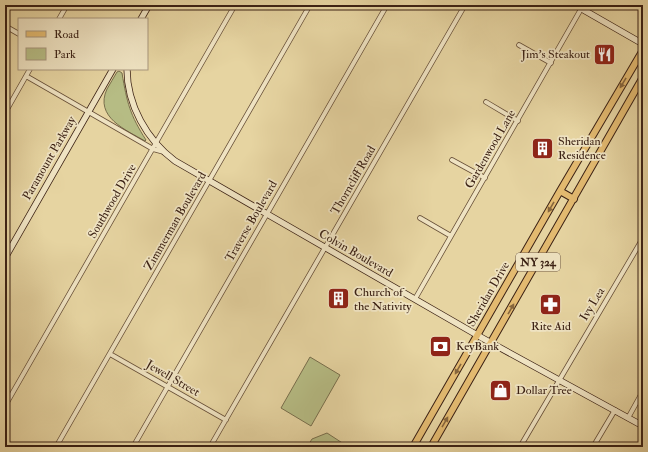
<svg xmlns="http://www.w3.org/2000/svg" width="648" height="452" viewBox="0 0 648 452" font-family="'IM FELL Double Pica',serif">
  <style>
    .green { fill: #b6bc84; stroke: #786e4c }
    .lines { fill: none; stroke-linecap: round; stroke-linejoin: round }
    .street-casing { stroke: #664e37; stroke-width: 5.5 }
    .secondary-casing { stroke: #3b2114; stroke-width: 7 }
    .primary-casing { stroke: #3b2114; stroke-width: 8 }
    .street { stroke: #efe3c2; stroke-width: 4 }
    .secondary { stroke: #efe3c2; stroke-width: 5.5 }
    .primary { stroke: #e3ba70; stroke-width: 6 }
    .oneway { fill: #87663d }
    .labels { text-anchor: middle; stroke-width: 3.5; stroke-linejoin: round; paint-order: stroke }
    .shield { fill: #efe3c2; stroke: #715b48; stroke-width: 1 }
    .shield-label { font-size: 11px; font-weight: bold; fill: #3b2114 }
    .poi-label { font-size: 12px; fill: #3b2114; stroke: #efe3c2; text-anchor: start }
    .street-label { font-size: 12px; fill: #3b2114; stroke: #efe3c2 }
  </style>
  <rect width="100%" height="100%" fill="#e6d4a1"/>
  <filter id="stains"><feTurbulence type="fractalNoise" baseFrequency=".005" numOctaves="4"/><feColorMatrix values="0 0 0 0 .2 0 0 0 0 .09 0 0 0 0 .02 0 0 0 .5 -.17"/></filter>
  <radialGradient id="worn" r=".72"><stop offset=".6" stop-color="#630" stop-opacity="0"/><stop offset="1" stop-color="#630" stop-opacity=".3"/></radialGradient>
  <path class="green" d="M119 71 122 73C127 103 130 115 146 140L145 141C126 130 94 117 107 89 110 83 114 78 117 72Z
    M310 357 340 375 311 426 281 408Z
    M327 433 347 446V447H307L312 439Z"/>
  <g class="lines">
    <defs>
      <path id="street" d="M59 19 67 5
        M5 26 19 34
        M519 45 551 63
        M26 76 153 149 164 152
        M486 102 518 121
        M5 113 30 69
        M452 160 485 178
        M420 218 451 236
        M415 299 581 9
        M110 354 226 420
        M5 406 235 5
        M628 418 643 391
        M56 447 310 5
        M133 447 387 5
        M210 447 465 5
        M520 447 643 238
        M593 447 615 410"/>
      <path id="secondary" d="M575 5 643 44
        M141 19 149 5
        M127 69C127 105 147 140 175 161L484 339 643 426
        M5 258 113 69"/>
      <path id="primary" d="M560 191 574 199
        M413 447 560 191 643 50
        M431 447 643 77"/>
    </defs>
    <use href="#street" class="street-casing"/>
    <use href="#secondary" class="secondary-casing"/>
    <use href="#primary" class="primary-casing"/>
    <use href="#street" class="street"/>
    <use href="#secondary" class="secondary"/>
    <use href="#primary" class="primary"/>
  </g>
  <defs><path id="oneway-solid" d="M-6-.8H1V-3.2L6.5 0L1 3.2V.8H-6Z"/></defs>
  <g class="oneway">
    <use href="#oneway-solid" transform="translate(623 83) rotate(121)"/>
    <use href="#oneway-solid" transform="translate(551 207) rotate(120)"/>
    <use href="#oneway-solid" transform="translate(511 309) rotate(-60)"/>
    <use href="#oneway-solid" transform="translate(458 369) rotate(120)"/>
    <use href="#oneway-solid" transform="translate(445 422) rotate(-60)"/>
  </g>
  <defs>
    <symbol id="restaurant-square" viewBox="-11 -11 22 22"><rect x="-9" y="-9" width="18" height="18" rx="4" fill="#8f2418" stroke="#efe3c2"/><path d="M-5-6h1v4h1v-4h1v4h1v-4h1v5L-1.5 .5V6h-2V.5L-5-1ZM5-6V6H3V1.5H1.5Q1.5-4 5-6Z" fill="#fff"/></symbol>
    <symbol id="building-square" viewBox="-11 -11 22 22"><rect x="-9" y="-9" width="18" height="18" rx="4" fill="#8f2418" stroke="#efe3c2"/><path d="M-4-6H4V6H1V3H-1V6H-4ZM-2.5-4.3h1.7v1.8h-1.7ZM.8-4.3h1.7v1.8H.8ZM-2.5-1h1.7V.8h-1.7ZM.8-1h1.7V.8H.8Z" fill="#fff"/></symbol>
    <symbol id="pharmacy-square" viewBox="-11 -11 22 22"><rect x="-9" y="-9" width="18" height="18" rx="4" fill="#8f2418" stroke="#efe3c2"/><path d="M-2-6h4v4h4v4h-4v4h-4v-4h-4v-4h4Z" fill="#fff"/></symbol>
    <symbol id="bank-square" viewBox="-11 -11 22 22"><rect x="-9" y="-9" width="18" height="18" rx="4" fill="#8f2418" stroke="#efe3c2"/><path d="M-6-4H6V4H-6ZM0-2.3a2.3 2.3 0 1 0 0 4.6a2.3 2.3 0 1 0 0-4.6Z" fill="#fff"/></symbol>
    <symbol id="shop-square" viewBox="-11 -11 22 22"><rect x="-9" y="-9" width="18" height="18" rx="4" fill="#8f2418" stroke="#efe3c2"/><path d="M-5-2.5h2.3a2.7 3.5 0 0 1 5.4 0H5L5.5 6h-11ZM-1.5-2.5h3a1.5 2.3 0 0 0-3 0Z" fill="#fff"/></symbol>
  </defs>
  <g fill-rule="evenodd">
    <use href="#restaurant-square" x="592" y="42" width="25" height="25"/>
    <use href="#building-square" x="530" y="136" width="25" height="25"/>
    <use href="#building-square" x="326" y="286" width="25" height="25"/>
    <use href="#pharmacy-square" x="538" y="292" width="25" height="25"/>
    <use href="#bank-square" x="428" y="334" width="25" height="25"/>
    <use href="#shop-square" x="488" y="378" width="25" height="25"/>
  </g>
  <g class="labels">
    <rect class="shield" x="516" y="253" width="44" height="18" rx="3"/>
    <g class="shield-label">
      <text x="538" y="266">NY 324</text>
    </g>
    <g class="poi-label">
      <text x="590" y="58" text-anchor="end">Jim's Steakout</text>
      <text x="558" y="145">Sheridan<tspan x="558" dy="14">Residence</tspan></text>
      <text x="354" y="296">Church of<tspan x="354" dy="14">the Nativity</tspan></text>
      <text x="551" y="330" text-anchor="middle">Rite Aid</text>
      <text x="456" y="350">KeyBank</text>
      <text x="516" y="394">Dollar Tree</text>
    </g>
    <g class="street-label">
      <text transform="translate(490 149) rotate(-60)" y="4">Gardenwood Lane</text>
      <text transform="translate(49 158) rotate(-60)" y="4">Paramount Parkway</text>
      <text transform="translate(353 180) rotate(-60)" y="4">Thorncliff Road</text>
      <text transform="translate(112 201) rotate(-60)" y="4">Southwood Drive</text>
      <text transform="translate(175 221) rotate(-60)" y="4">Zimmerman Boulevard</text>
      <text transform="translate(251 221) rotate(-60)" y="4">Traverse Boulevard</text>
      <text transform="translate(356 253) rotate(30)" y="4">Colvin Boulevard</text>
      <text transform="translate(488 294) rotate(-60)" y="4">Sheridan Drive</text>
      <text transform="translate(592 304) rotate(-59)" y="4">Ivy Lea</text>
      <text transform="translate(173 378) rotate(30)" y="4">Jewell Street</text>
    </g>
  </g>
  <rect width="648" height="452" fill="none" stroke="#e6d4a1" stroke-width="20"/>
  <rect x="6" y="6" width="636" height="440" fill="none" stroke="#3b2114" stroke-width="2"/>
  <rect x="10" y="10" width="628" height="432" fill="none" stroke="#3b2114"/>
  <rect x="18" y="18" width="130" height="52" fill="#efe3c2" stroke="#a7957c"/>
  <rect x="26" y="31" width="20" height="6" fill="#e3ba70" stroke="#a7957c"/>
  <text x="54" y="38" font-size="12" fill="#3b2114">Road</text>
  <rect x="26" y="48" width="20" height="12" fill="#b6bc84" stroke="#a7957c"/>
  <text x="54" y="58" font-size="12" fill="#3b2114">Park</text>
  <rect width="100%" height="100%" filter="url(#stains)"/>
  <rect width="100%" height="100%" fill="url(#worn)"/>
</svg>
